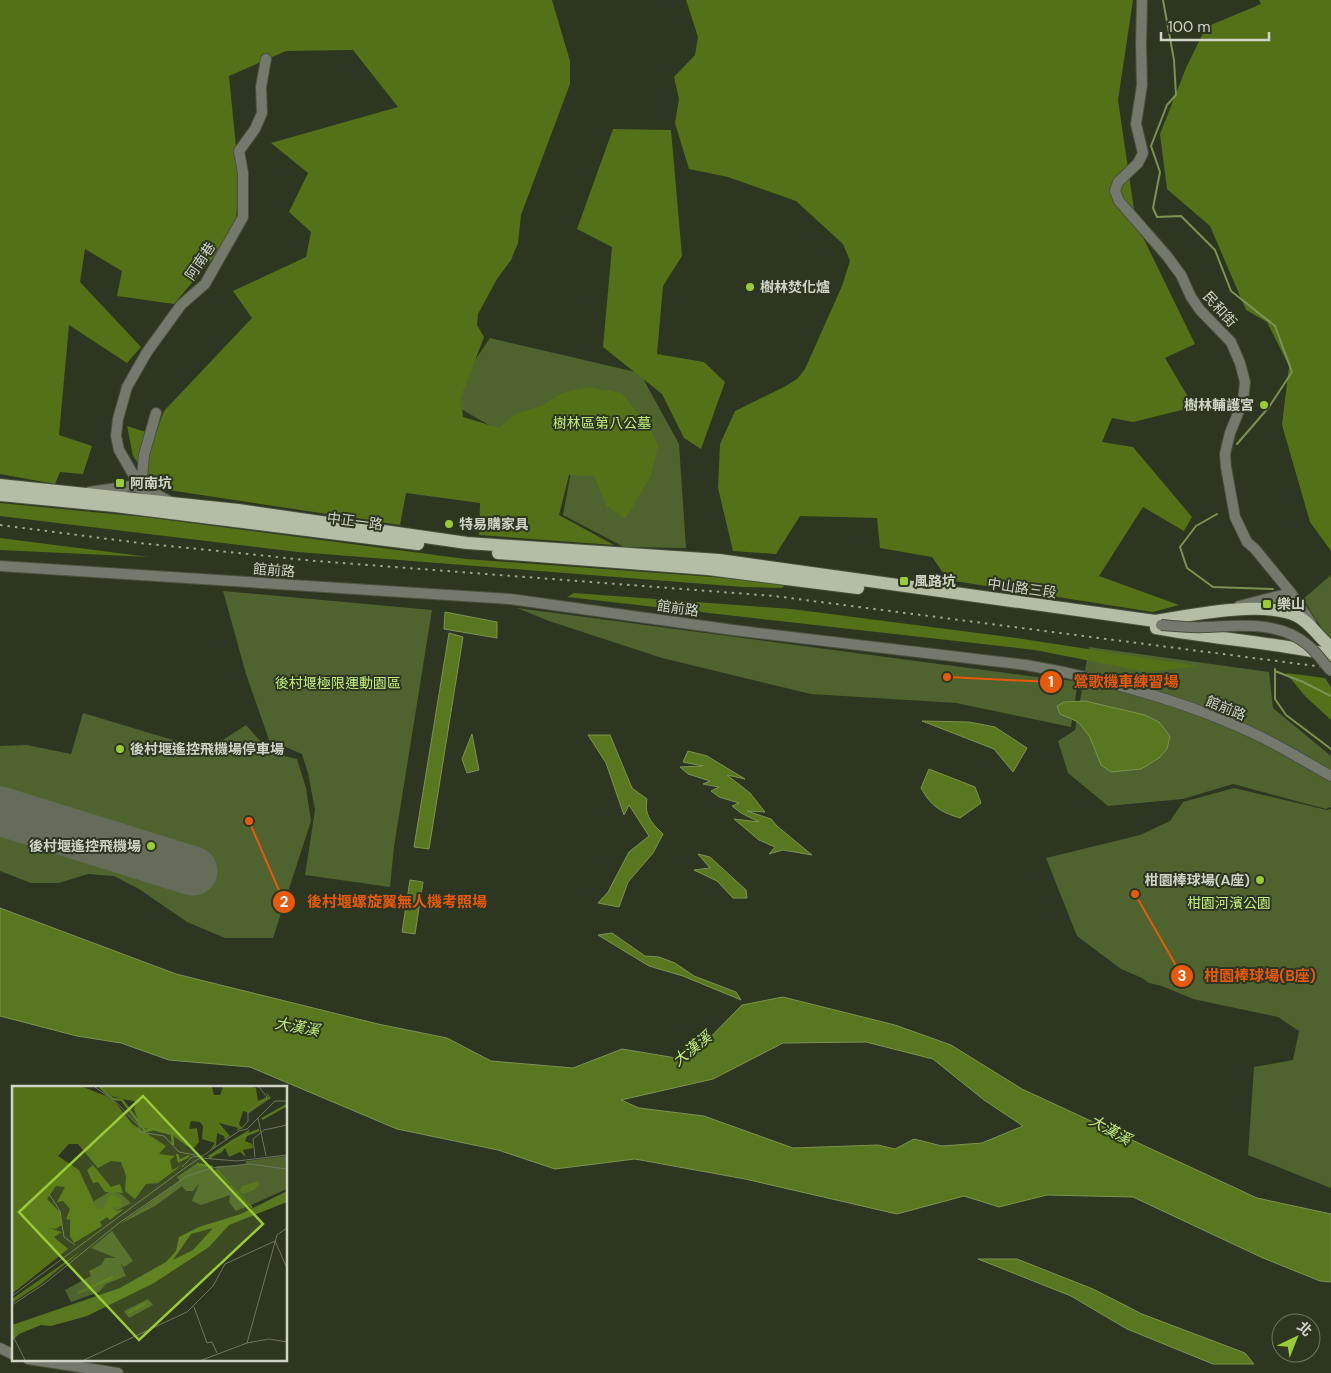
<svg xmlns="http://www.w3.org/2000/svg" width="1331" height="1373" viewBox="0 0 1331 1373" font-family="'DM Sans','Noto Sans TC',sans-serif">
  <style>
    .green { fill: #4e632d }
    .forest { fill: #547118 }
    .water { fill: #59771f; stroke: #7c9351; fill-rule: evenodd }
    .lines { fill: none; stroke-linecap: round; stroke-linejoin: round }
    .stream { stroke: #7c9351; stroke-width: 2 }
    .runway { stroke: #656d5a; stroke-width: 49 }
    .minor-casing { stroke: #4a523e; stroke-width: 12 }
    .major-casing { stroke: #4a523e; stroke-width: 14 }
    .minor { stroke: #74796e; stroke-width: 10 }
    .major { stroke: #b4bea7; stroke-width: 12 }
    .rail { stroke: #9da494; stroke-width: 2; stroke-dasharray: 2.5 5; stroke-linecap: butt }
    .minor-bridge-casing { stroke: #4a523e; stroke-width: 12; stroke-linecap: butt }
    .minor-bridge { stroke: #74796e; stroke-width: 10 }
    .poi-dot { fill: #9acb35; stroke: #2d3620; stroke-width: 2 }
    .labels { text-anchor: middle; stroke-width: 4; stroke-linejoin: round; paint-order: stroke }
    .street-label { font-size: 14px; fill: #ced4c6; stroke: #2d3620 }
    .poi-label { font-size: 14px; font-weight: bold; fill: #ced4c6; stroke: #2d3620; text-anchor: start }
    .park-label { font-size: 14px; fill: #c1ed7c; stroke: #2d3620 }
    .water-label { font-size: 15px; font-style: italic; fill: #c3ee7d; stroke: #2d3620 }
    .inset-river { fill: none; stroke: #59771f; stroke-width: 2.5 }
    .inset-road { fill: none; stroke: #6d7562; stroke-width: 1 }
    .view { fill: #9acb35; fill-opacity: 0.15; stroke: #9acb35; stroke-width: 2.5 }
    .inset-edge { fill: none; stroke: #ced4c6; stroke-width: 2.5 }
    .leader { fill: none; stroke: #e8590c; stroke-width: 2 }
    .callout-dot { fill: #e8590c; stroke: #2d3620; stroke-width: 2 }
    .mark-label { font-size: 15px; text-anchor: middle; font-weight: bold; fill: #fff }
    .callout-label { font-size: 15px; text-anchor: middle; font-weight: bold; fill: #e8590c; stroke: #2d3620; stroke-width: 4; stroke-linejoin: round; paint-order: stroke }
  </style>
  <rect width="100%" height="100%" fill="#2d3620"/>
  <path class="green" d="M490 338 640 373 679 444 686 548 624 547 563 515 571 472 447 401Z
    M1331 575V640L1326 635 1303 599Z
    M223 591 432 610 394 847 390 887 305 875 315 810 308 773 302 754 269 740 246 674Z
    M517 608 1052 679 1078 681 1071 727 956 703 811 694 662 658 549 621Z
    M1089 647 1269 672 1273 708 1331 756V807L1326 809 1233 784 1183 799 1108 806 1068 773 1058 741 1075 730Z
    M83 713 183 743H218L246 725 271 753 297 759 306 788 311 821 273 938H225L187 922 139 889 114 876 88 874 59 883H31L0 871V746L27 745 71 754Z
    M1234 788 1327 810 1331 809V1188L1248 1155 1254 1067 1293 1060 1299 1031 1278 1017 1193 999 1162 986 1149 983 1142 978 1121 969 1077 936 1046 858 1140 835 1170 821 1183 802Z"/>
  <path class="forest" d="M0 0H552L570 61V84L521 215 518 243 511 260 497 279 478 314 477 325 484 337 461 397 463 417 499 428 515 414 541 406 562 393 589 387 621 393 648 425 658 445 651 476 625 519 606 505 594 476 569 475 559 515 614 545 479 535 480 503 406 493 400 525 168 490 146 474 133 456 127 426 155 435 164 411 252 318 233 291 306 257 311 232 289 212 308 173 271 143 398 107 353 50 286 51 229 76 239 178 236 220 218 252 174 304 117 296 122 271 85 249 80 282 141 347 127 363 69 325 59 435 92 446 83 474 60 472 55 484 0 474Z
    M686 0H1133L1118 100 1136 223 1195 344 1165 358 1194 407 1133 422 1112 418 1102 442 1133 447 1192 517 1184 531 1143 507 1099 576 1179 605 1153 612 948 580 932 557 880 548 877 518 800 516 776 554 733 551 718 488 720 444 735 411 784 387 797 379 805 369 842 286 850 261 843 244 796 201 728 177 689 169 675 123 679 99 674 77 695 55 698 37Z
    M1259 0H1331V551L1310 522 1282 425 1289 366 1267 322 1246 310 1210 226 1167 189 1160 134 1186 68 1206 27 1261 4Z
    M613 129 671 130 682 256 663 286 657 354 704 362 725 382 701 449 684 438 662 394 603 347 612 247 577 229Z
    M0 503 144 517 466 559 740 579 783 584 784 586 782 588 743 587 298 552 0 516Z
    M0 538 149 557 0 550Z
    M574 593 791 609 1009 637 1199 666 1147 672 1035 650 567 597Z
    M1286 673 1325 678 1331 687V720L1305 696Z"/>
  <path class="water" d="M445 612 497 622V638L444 629Z
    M449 633 463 637 429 849 414 847Z
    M1085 701 1145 715 1159 722 1170 736 1167 749 1159 758 1141 769 1111 772 1101 765 1090 737 1080 724 1074 720 1060 714 1057 706 1064 702Z
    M922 721 969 722 995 727 1027 748 1013 772 994 749Z
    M472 734 479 770 467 773 462 759Z
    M588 735H610L632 788 647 799C644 816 652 823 663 834L653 853 628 882 619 907 598 903 608 892 629 852 649 836 629 805 624 815 606 763Z
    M688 751 707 756 745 779 727 775 750 793 765 812 747 811 771 819 777 826 812 855 783 850 769 854 775 847 759 840 734 819 759 822 741 813 732 806 739 803 719 797 711 791 719 787 703 784 710 781 688 774 680 767 703 766 683 762Z
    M929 769 975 787 981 803 960 818C940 812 931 806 921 788Z
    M698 854 710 857 746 890 747 898H733L717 881 694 870 710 868Z
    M410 880 423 882 415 934 402 932Z
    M0 908 176 974 378 1024 447 1038 491 1061 573 1068 622 1049 688 1060 742 1005 783 997 895 1025 951 1045 1022 1089 1257 1198 1331 1214V1282L1320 1281 1263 1258 1133 1197 1047 1195 999 1207 964 1196 897 1214 745 1179 635 1159 555 1169 498 1150 397 1129 250 1067 169 1060 121 1043 77 1036 0 1016ZM866 1042 933 1059 984 1100 1023 1126 982 1143 942 1146 914 1139 895 1149 878 1145 793 1148 704 1116 639 1108 621 1100 713 1079 783 1043Z
    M612 933 645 956 659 957 675 963 694 976 736 992 741 1000 683 976 649 966 598 935Z
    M978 1259H1017L1093 1289 1142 1314 1245 1353 1254 1364H1213L1127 1329 1071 1296Z"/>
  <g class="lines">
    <path class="stream" d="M1163 0 1174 60 1176 95 1167 105 1151 146 1160 172 1153 208 1157 217 1181 216 1215 250 1231 291 1275 326 1292 372 1269 407 1237 444
      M1217 514 1196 526 1180 547 1187 568 1213 587 1273 589
      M1275 669V699L1286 715 1331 749
      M1275 671 1303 682 1331 696"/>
    <path class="runway" d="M0 811 193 871"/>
    <defs>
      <path id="minor" d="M1142 0 1141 45 1142 85 1136 124 1143 153 1138 163 1118 182 1115 191 1119 201 1167 256 1181 275 1191 297 1200 310 1231 342 1240 363 1245 382 1243 401 1230 433 1225 454 1226 467 1235 517 1247 542 1255 549 1291 593 1311 623
        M141 488 119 450 116 436 118 419 127 387 147 352 181 305 205 284 243 217V173L239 151 255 129 262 113 261 87 266 59
        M141 488 144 455 156 413
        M89 492 131 486 148 490 171 502
        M0 566 510 599 733 630 1026 665C1102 678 1192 703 1261 737 1285 749 1308 763 1331 776
        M1239 606 1291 593
        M0 1348 14 1355
        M28 1359 118 1373"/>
      <path id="major" d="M0 485 238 510 467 543 719 560 1155 621C1190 615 1264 600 1297 616 1311 623 1319 638 1331 647
        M0 495 115 506 418 544
        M498 553 708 569 858 588
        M1156 628C1214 639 1273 642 1331 655"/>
    </defs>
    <use href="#minor" class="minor-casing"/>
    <use href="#major" class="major-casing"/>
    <use href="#minor" class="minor"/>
    <use href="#major" class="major"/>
    <path class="rail" d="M0 525 140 543 316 561 774 596 1331 668"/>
    <defs>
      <path id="minor-bridge" d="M1161 625C1175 626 1189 628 1203 627 1238 626 1278 620 1308 645 1317 653 1324 663 1331 671"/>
    </defs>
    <use href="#minor-bridge" class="minor-bridge-casing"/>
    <use href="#minor-bridge" class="minor-bridge"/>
  </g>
  <g class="poi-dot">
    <circle cx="750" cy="287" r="5"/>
    <circle cx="1264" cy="405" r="5"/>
    <rect x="115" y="478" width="10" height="10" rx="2.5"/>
    <circle cx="449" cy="524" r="5"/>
    <rect x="899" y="576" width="10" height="10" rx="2.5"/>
    <rect x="1262" y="599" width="10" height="10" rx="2.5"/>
    <circle cx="120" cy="749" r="5"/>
    <circle cx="151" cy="846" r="5"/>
    <circle cx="1260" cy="880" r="5"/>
  </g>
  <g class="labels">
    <g class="street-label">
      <text transform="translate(200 261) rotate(-56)" y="5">阿南巷</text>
      <text transform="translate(1220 309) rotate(48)" y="5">民和街</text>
      <text transform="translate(355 521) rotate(7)" y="5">中正一路</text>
      <text transform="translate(274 570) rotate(4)" y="5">館前路</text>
      <text transform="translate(1022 588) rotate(8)" y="5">中山路三段</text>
      <text transform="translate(678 608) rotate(8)" y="5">館前路</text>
      <text transform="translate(1226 708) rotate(22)" y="5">館前路</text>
    </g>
    <g class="poi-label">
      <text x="760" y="292">樹林焚化爐</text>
      <text x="1254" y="410" text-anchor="end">樹林輔護宮</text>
      <text x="130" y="488">阿南坑</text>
      <text x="459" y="529">特易購家具</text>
      <text x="914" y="586">風路坑</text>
      <text x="1277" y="609">樂山</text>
      <text x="130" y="754">後村堰遙控飛機場停車場</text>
      <text x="141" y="851" text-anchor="end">後村堰遙控飛機場</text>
      <text x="1250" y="885" text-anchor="end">柑園棒球場(A座)</text>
    </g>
    <g class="park-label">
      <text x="602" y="428">樹林區第八公墓</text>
      <text x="338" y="688">後村堰極限運動園區</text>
      <text x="1229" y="908">柑園河濱公園</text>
    </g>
    <g class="water-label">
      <text transform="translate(297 1027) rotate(10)" y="5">大漢溪</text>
      <text transform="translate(692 1049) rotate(-39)" y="5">大漢溪</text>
      <text transform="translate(1110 1130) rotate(29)" y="5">大漢溪</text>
    </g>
  </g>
  <g transform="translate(12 1086)">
    <rect width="275" height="275" fill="#2d3620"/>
    <path d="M275 70V103L239 119 224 125 217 116 218 109 189 119 180 115 187 98 181 105H174L170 100 143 120 108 138 168 95 165 91 184 78 203 84 205 80 233 79 234 75ZM99 105 109 108 119 117 104 125 101 120 84 124 82 115ZM100 145 121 175 112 181 109 178 114 190 94 198 87 206 59 216 53 204 79 190 77 185 89 179 93 172H104L79 162ZM136 213 141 219 117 232 112 225Z" fill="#4e632d"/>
    <path d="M0 1H71L94 10 104 17 120 38 154 60 147 68 163 70 158 74 160 84 170 79 146 97 134 98 123 113 113 105 114 90 109 76 99 75 86 82 66 58H57L46 70 67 84 85 123 91 122 99 108 109 114 110 120 101 121 104 125 112 123 98 134 95 131 88 136 90 140 62 157 58 150V134L54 133 58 123 51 115 45 116 53 101 44 100 35 113 48 126 50 139 43 143 37 142 50 146 42 151 56 163 1 207ZM87 1H200L202 9H208L211 1H239L244 2 246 15 256 11 254 6 259 12 237 27 231 25 227 38 230 42 225 45 226 42 207 37 218 50 213 54 212 50 205 47 204 60 198 64 203 57 190 53 191 40 188 36 179 35 177 43 185 42 187 56 182 62 175 60 159 48 132 42 127 37 122 23 125 16 102 11ZM238 43 233 55 240 58 241 62 231 64 234 71 228 66 217 71 213 62 209 67 194 71ZM81 79 99 101 108 98 111 107 93 106 86 96 81 97 75 84ZM69 165 29 198 0 217V213Z" fill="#547118"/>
    <path d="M246 95 247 100 240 105 230 108 227 106 230 100ZM275 105V116L217 139 197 161 142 197 75 230 39 240 29 239 7 248 0 255V239L108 202 154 176 164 165 167 151 187 141 229 128ZM201 142 181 164 161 174 179 148Z" fill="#59771f" fill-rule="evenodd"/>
    <path class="inset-river" d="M88 1 101 13 110 14 133 45 142 43 160 48 161 59M250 33 275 19M165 68 167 75 177 70M197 72 222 54 247 44M185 78 201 81M205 84 217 97M218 99 240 122M66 207 101 191M116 227 134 217"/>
    <path class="inset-road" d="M83 1 106 18 127 40 128 46 152 50 167 66 183 69M246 32 254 70M229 43 236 35V26L255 11 247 1M243 71 241 53 252 44 275 39M189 72 225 75 275 69M170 81 180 71 190 70M37 108 48 125 52 151 63 159M263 155 275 182M0 210 170 84 227 45 235 43 263 15H275M0 219 32 198 107 137 175 90 200 82 237 78 275 83M182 221 195 257 200 256 205 267M0 248 13 274M235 257 265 149 275 142M72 274 175 226 201 200 213 178 263 155M190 274 235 257 257 253 275 256"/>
    <path class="view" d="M131 10 251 138 127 254 7 126Z"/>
    <rect width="275" height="275" class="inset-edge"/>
  </g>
  <path class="leader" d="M947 677L1051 682M249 821L284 902M1135 894L1182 976"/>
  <g class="callout-dot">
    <circle cx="947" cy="677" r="5"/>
    <circle cx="249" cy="821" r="5"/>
    <circle cx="1135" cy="894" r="5"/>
    <circle cx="1051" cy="682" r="12"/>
    <circle cx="284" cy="902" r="12"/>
    <circle cx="1182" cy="976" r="12"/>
  </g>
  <g class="mark-label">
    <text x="1051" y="687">1</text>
    <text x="284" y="907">2</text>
    <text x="1182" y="981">3</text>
  </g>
  <g class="callout-label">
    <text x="1126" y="687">鶯歌機車練習場</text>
    <text x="397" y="907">後村堰螺旋翼無人機考照場</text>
    <text x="1260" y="981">柑園棒球場(B座)</text>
  </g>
  <g transform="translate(1296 1338) rotate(43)"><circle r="24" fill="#2d3620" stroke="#6d7562"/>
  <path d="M0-4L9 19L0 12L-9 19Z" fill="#9acb35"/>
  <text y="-8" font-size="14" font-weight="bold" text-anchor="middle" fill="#ced4c6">北</text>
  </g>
  <path d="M1161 32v8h108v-8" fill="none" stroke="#ced4c6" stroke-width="2.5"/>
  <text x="1168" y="32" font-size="15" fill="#ced4c6" stroke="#2d3620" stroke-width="4" paint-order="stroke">100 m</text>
</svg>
